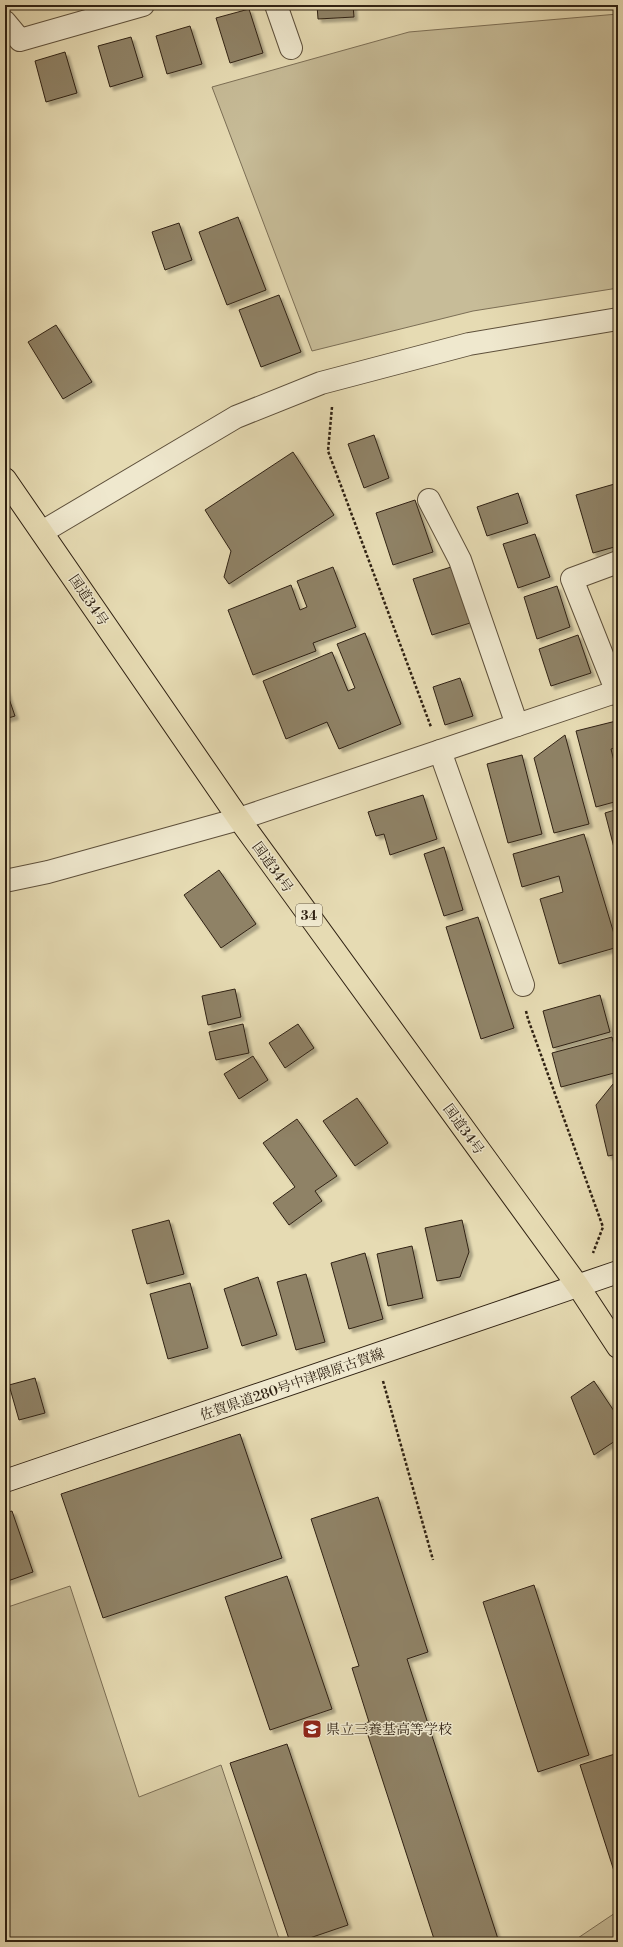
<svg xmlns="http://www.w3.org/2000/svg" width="623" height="1947" viewBox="0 0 623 1947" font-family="'Libre Bodoni','Noto Serif JP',serif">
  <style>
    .green { fill: #c7bc98; stroke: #7c6f56 }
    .building { fill: #8f8266; stroke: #302213; filter: url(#shadow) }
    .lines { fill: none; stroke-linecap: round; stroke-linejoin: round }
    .minor-casing { stroke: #5e503b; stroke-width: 24 }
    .tertiary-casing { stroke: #5e503b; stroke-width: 24 }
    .secondary-casing { stroke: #302213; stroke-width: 24 }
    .trunk-casing { stroke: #302213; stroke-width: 24 }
    .path { stroke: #302213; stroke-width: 2.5; stroke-dasharray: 3 2; stroke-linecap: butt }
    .minor { stroke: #efe8ce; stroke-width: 22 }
    .tertiary { stroke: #efe8ce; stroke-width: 22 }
    .secondary { stroke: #efe8ce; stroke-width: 22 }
    .trunk { stroke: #e6dbb3; stroke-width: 22 }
    .labels { text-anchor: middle; stroke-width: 3; stroke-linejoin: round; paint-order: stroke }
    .shield { fill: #efe8ce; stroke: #695d4b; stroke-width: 1 }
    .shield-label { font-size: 13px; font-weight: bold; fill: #302213 }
    .street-label { font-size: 14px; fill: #302213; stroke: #efe8ce }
    .poi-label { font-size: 14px; fill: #302213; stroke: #efe8ce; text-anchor: start }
  </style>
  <defs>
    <filter id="shadow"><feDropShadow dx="3.5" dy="3.5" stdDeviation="1" flood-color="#0004"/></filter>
  </defs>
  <rect width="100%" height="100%" fill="#e6dbb3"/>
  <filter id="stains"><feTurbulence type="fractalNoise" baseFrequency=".005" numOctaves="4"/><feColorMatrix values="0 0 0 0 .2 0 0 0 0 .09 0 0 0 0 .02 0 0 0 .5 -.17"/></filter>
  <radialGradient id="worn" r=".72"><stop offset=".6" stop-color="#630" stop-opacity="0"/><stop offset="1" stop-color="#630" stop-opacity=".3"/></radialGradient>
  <path class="green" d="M618 14V288L473 311 312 351 212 87 409 32Z
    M70 1586 139 1797 221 1765 280 1942H5V1608Z
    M618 1911V1942H572Z"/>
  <path class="building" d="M317 5H353L354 17 318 19Z
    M249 9 263 53 230 63 216 18Z
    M190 26 202 64 167 74 156 36Z
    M131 37 143 77 110 87 98 46Z
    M65 52 77 93 46 102 35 61Z
    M238 217 266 290 227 305 199 232Z
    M179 223 192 260 165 270 152 232Z
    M279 295 301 352 261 367 239 310Z
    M56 325 92 382 63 399 28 342Z
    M374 435 389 478 364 488 348 444Z
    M293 452 334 515 229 584 224 577 231 551 205 510Z
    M618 483V546L593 553 576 495Z
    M518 493 528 523 487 536 477 507Z
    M415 500 433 552 393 565 376 513Z
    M535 534 550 577 518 588 503 544Z
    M333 567 356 627 313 643 316 651 253 675 228 610 291 585 300 610 307 607 297 581Z
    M451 567 470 623 432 635 413 579Z
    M557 586 570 627 537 639 524 597Z
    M365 633 401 724 339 749 327 722 286 739 263 681 332 652 348 691 355 688 337 644Z
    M578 635 591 673 551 686 539 649Z
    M460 678 473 716 445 725 433 687Z
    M5 687 15 716 5 719Z
    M616 721 618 730V747L611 749 618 777V801L596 807 576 731Z
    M565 735 589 824 554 833 534 758Z
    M522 755 542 834 508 843 487 764Z
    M423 795 437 839 390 855 384 834 376 836 368 812Z
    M618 809V863L605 813Z
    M584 834 618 947 559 964 540 899 563 892 559 876 522 887 513 854Z
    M444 847 463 910 444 916 424 854Z
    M219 870 256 924 221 948 184 895Z
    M478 917 514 1028 481 1039 446 927Z
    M235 989 241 1017 208 1025 202 996Z
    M600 995 610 1032 553 1048 543 1011Z
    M243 1024 249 1053 216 1060 209 1032Z
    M298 1024 314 1048 285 1068 269 1043Z
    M612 1037 618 1060V1072L561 1087 552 1053Z
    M253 1056 268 1080 239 1099 224 1074Z
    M618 1083V1154L608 1156 596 1105 613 1084Z
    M357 1098 388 1143 355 1166 323 1121Z
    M297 1119 337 1176 315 1191 322 1201 289 1225 273 1203 295 1187 263 1143Z
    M169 1220 184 1274 147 1284 132 1230Z
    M462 1220 469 1252 460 1277 437 1281 425 1228Z
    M412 1246 423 1298 388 1306 377 1254Z
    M365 1253 383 1319 349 1329 331 1263Z
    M306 1274 325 1342 296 1350 277 1282Z
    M258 1277 277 1335 242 1346 224 1289Z
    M190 1283 208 1348 168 1359 150 1294Z
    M35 1378 45 1413 19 1420 9 1385Z
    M594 1381 618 1417V1439L594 1455 571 1397Z
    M240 1434 282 1558 103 1618 61 1494Z
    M378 1497 428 1652 407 1659 499 1942H435L364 1723 369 1722 352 1668 359 1666 311 1519Z
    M12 1511 33 1572 5 1582V1513Z
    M287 1576 332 1709 270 1730 225 1597Z
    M534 1585 589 1755 538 1772 483 1602Z
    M287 1744 348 1925 298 1942H290L230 1763Z
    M618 1753V1870L614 1871 580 1765Z"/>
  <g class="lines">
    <defs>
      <path id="minor" d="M276 5 291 48
        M5 22 20 40 143 5
        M429 500 460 560 517 725
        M618 562 572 579 618 695
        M440 751 523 985
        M5 881 48 872 239 819"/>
      <path id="tertiary" d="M42 532 236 417 321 383 469 344 618 319
        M239 819 618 691"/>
      <path id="secondary" d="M5 1481 618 1272"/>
      <path id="trunk" d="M5 479 239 819 578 1286 618 1347"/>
    </defs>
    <use href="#minor" class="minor-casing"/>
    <use href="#tertiary" class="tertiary-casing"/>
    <use href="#secondary" class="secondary-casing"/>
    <use href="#trunk" class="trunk-casing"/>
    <path class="path" d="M332 407 328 451 431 727
      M526 1011 528 1019 603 1227 593 1253
      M383 1381 433 1560"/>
    <use href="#minor" class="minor"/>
    <use href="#tertiary" class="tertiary"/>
    <use href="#secondary" class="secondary"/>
    <use href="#trunk" class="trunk"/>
  </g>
  <defs>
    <symbol id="school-square" viewBox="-11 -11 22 22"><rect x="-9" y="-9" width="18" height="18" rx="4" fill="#8f2418" stroke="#efe8ce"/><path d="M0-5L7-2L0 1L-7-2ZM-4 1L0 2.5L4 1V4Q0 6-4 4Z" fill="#fff"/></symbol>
  </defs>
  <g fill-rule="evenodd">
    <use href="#school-square" x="301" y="1718" width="22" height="22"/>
  </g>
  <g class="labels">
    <rect class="shield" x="296" y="904" width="26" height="22" rx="3"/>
    <g class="shield-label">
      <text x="309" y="920">34</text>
    </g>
    <g class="street-label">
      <text transform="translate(89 600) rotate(56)" y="5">国道34号</text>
      <text transform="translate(273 867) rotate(54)" y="5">国道34号</text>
      <text transform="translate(464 1129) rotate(54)" y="5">国道34号</text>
      <text transform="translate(292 1384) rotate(-19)" y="5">佐賀県道280号中津隈原古賀線</text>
    </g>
    <g class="poi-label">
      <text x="326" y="1734">県立三養基高等学校</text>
    </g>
  </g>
  <rect width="623" height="1947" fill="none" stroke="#e6dbb3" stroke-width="20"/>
  <rect x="6" y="6" width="611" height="1935" fill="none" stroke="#302213" stroke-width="2"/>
  <rect x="10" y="10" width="603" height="1927" fill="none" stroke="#302213"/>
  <rect width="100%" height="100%" filter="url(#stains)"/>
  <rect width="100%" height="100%" fill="url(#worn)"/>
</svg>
